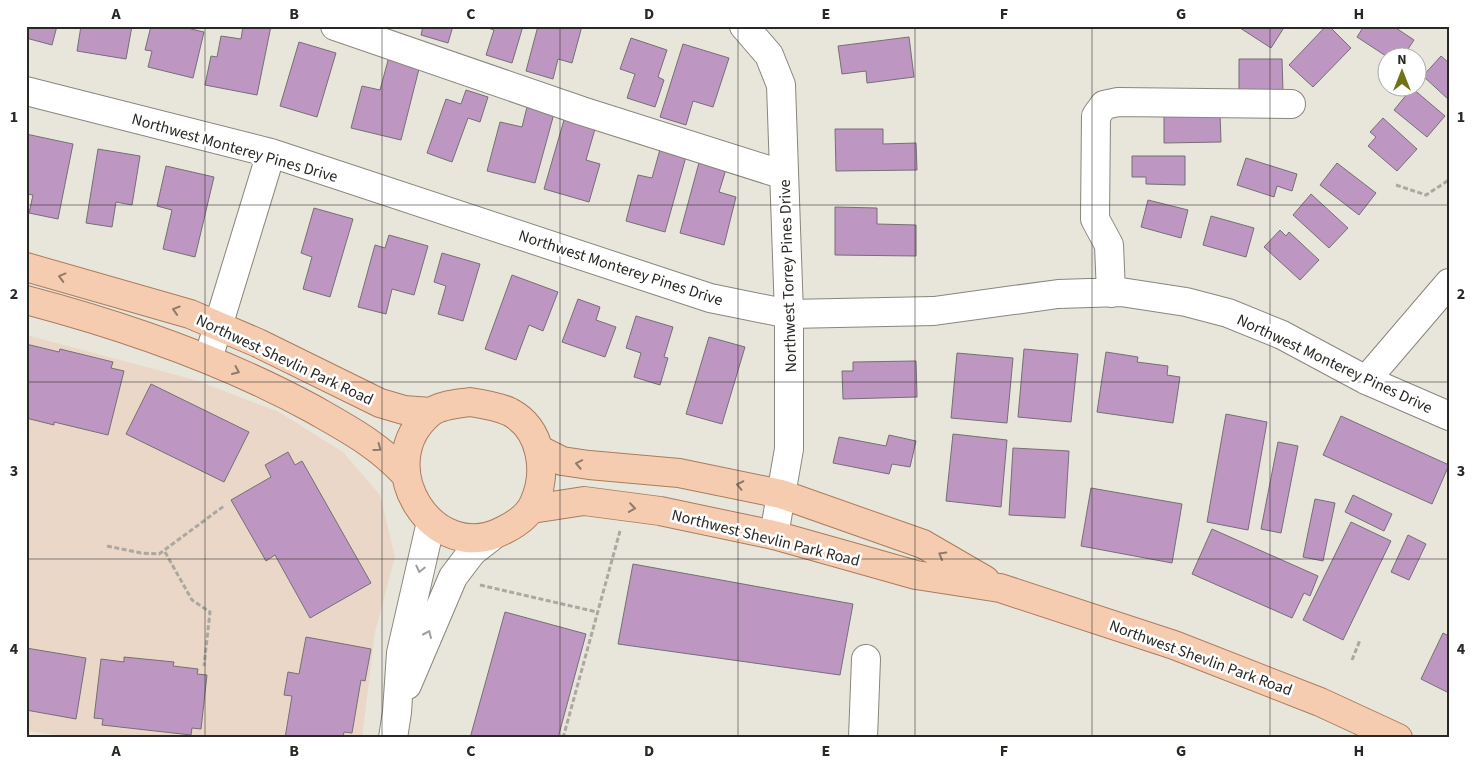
<svg xmlns="http://www.w3.org/2000/svg" width="1475" height="764" viewBox="0 0 1475 764" font-family="'Source Sans 3',sans-serif">
  <style>
    .commercial { fill: #ead7c8 }
    .building { fill: #bd97c1; stroke: #756f76 }
    .lines { fill: none; stroke-linecap: round; stroke-linejoin: round }
    .minor-casing { stroke: #89867d; stroke-width: 30 }
    .major-casing { stroke: #aa7c5d; stroke-width: 30 }
    .path { stroke: #aba8a0; stroke-width: 3; stroke-dasharray: 5 2.5; stroke-linecap: butt }
    .minor { stroke: #fff; stroke-width: 28 }
    .major { stroke: #f6ccb0; stroke-width: 28 }
    .oneway { stroke: #907a6a }
    .oneway2 { stroke: #9f9e9c }
    .grid { fill: none; stroke: #292824; stroke-width: 1; stroke-opacity: 0.55 }
    .labels { text-anchor: middle; stroke-width: 5; stroke-linejoin: round; paint-order: stroke }
    .street-label { font-size: 16px; fill: #292824; stroke: #fff }
    .neatline { fill: none; stroke: #292824; stroke-width: 2 }
    .grid-label { font-size: 16px; text-anchor: middle; font-weight: bold; fill: #292824 }
  </style>
  <rect width="100%" height="100%" fill="#e8e5db"/>
  <path class="commercial" d="M26 335 195 380 279 412 343 452 380 495 395 557 375 632 362 738H82L26 731Z"/>
  <path class="building" d="M26 26H57L52 45 26 38Z
    M81 26H132L126 59 77 51Z
    M151 26H192L191 29 204 32 193 78 148 67 152 51 145 50Z
    M243 26H271L257 95 205 85 211 56 217 57 221 36 241 39Z
    M423 26H453L448 43 421 35Z
    M482 26H523L512 63 486 55 494 30Z
    M538 26H582L572 63 558 59 553 79 526 71Z
    M1237 26H1285L1271 48Z
    M1326 26H1329L1351 48 1313 87 1289 65Z
    M1364 26H1393L1414 40 1402 58H1389L1357 37Z
    M909 37 914 77 867 83 866 71 842 74 838 46Z
    M631 38 667 50 658 77 664 80 655 107 627 98 635 74 620 69Z
    M299 42 336 53 317 117 280 106Z
    M683 44 729 58 713 107 693 101 686 125 660 117Z
    M390 53 421 61 401 140 351 128 362 86 380 90Z
    M1441 56 1449 63V100L1423 76Z
    M1239 59H1282L1283 92H1239Z
    M1412 88 1445 116 1427 137 1394 110Z
    M466 90 488 97 480 122 468 118 452 162 427 153 446 99 461 104Z
    M528 103 555 110 535 183 487 171 500 122 522 127Z
    M566 113 597 122 586 160 600 164 589 202 544 189Z
    M1220 113 1221 142 1164 143V114Z
    M1383 118 1417 149 1397 171 1368 146 1376 137 1370 132Z
    M835 129H883V144L916 143 917 170 836 171Z
    M26 134 73 144 58 219 29 213 33 195 26 194Z
    M661 146 687 153 665 232 626 221 638 175 652 178Z
    M98 149 140 156 132 205 116 202 112 227 86 223Z
    M1132 156H1185V185L1146 184V177H1132Z
    M1246 158 1297 174 1292 191 1277 186 1274 197 1237 185Z
    M700 159 727 166 719 192 736 197 724 245 680 233Z
    M1337 163 1376 193 1359 215 1320 185Z
    M166 166 214 177 195 257 163 249 172 210 157 206Z
    M1311 194 1348 228 1329 248 1293 215Z
    M1148 200 1188 210 1181 238 1141 227Z
    M835 207 877 208V224L916 225V256L835 255Z
    M314 208 353 219 330 297 303 289 312 257 301 253Z
    M1211 216 1254 228 1246 257 1203 245Z
    M1280 230 1286 236 1289 232 1319 260 1300 280 1264 247Z
    M389 235 428 246 414 295 392 289 386 314 358 307 375 245 385 248Z
    M442 253 480 264 463 321 438 314 446 286 434 282Z
    M512 275 558 292 543 331 529 325 516 360 485 349Z
    M578 299 600 307 596 320 616 327 605 357 562 342Z
    M636 316 673 327 664 357 668 358 660 385 634 377 641 353 626 348Z
    M709 337 745 347 722 424 686 414Z
    M26 344 59 352 60 349 113 362 111 368 124 371 108 435 54 422V425L26 418Z
    M1024 349 1078 354 1071 422 1018 417Z
    M1106 352 1138 357 1137 362 1168 366 1167 375 1180 377 1173 423 1097 412Z
    M957 353 1013 358 1007 423 951 418Z
    M916 361 917 397 843 399 842 371H853V362Z
    M151 384 249 432 224 482 126 434Z
    M1226 414 1267 422 1248 530 1207 522Z
    M1341 416 1449 465 1432 504 1323 455Z
    M953 434 1007 440 1001 507 946 501Z
    M889 435 916 441 910 467 892 464 889 474 833 463 839 437 886 446Z
    M1278 442 1298 446 1281 533 1261 529Z
    M1013 448 1069 451 1065 518 1009 515Z
    M288 452 295 465 302 461 371 583 310 618 275 555 266 561 231 500 271 477 265 465Z
    M1091 488 1182 504 1172 563 1081 546Z
    M1353 495 1392 514 1384 531 1345 512Z
    M1315 499 1335 503 1323 561 1303 557Z
    M1351 522 1391 541 1343 640 1303 620Z
    M1212 529 1318 576 1310 596 1304 593 1292 618 1192 574Z
    M1408 535 1426 544 1409 580 1391 572Z
    M633 564 853 604 840 675 618 644Z
    M505 612 586 634 558 738H470Z
    M1443 633 1449 636V693L1421 679Z
    M306 637 371 649 365 681 361 680 352 733 344 732 343 738H285L292 696 284 695 288 672 299 674Z
    M26 648 86 658 76 719 26 710Z
    M124 657 174 662 173 666 198 669 197 674 207 675 201 729 192 728 191 735 102 725 103 719 94 718 101 659 124 662Z"/>
  <g class="lines">
    <defs>
      <path id="minor" d="M335 26 582 111 784 175
        M744 26 769 55 781 85 789 314V449L774 535
        M26 91 271 153 710 298 789 314 934 311 1058 294 1121 292 1186 302 1228 313 1282 335 1366 380 1449 416
        M1111 293 1109 245 1095 219 1096 116 1104 105 1118 102 1291 104
        M208 359 271 153
        M1366 380 1449 283
        M407 685 453 577 472 552 490 538
        M393 738 397 712 401 653 431 522
        M863 738 866 659"/>
      <path id="major" d="M26 267 190 314 258 343 380 403 404 410 431 412
        M26 300C125 326 223 360 313 409 348 429 377 444 405 474
        M470 402C483 404 497 406 510 412 542 429 548 472 534 503 529 515 516 524 504 530 433 568 369 464 430 413 440 405 457 404 470 402Z
        M540 450 562 461 589 465 679 473 781 494 923 544 985 580
        M532 509 584 501 660 511 774 535 916 575 1000 588 1174 645 1320 702 1398 738"/>
    </defs>
    <use href="#minor" class="minor-casing"/>
    <use href="#major" class="major-casing"/>
    <path class="path" d="M1396 185 1426 195 1449 180
      M107 546 141 553 159 554 224 506
      M165 552 192 600 210 612 204 666
      M480 585 597 612
      M1352 660 1360 640
      M563 738 620 531"/>
    <use href="#minor" class="minor"/>
    <use href="#major" class="major"/>
  </g>
  <defs><path id="oneway-chevron" d="M-2-3.5L2.5 0L-2 3.5" fill="none" stroke-width="1.6" stroke-linecap="round" stroke-linejoin="round" transform="scale(1.25)"/></defs>
  <g class="oneway">
    <use href="#oneway-chevron" transform="translate(62 277) rotate(-165)"/>
    <use href="#oneway-chevron" transform="translate(176 310) rotate(-163)"/>
    <use href="#oneway-chevron" transform="translate(236 371) rotate(24)"/>
    <use href="#oneway-chevron" transform="translate(378 448) rotate(36)"/>
    <use href="#oneway-chevron" transform="translate(579 464) rotate(-169)"/>
    <use href="#oneway-chevron" transform="translate(740 485) rotate(-168)"/>
    <use href="#oneway-chevron" transform="translate(632 508) rotate(8)"/>
    <use href="#oneway-chevron" transform="translate(942 555) rotate(-150)"/>
  </g>
  <g class="oneway2">
    <use href="#oneway-chevron" transform="translate(420 569) rotate(103)"/>
    <use href="#oneway-chevron" transform="translate(428 634) rotate(-66)"/>
  </g>
  <path class="grid" d="M205 26V738M382 26V738M560 26V738M738 26V738M915 26V738M1092 26V738M1270 26V738M26 205H1449M26 382H1449M26 559H1449"/>
  <g class="labels">
    <g class="street-label">
      <text transform="translate(235 147) rotate(16)" y="6">Northwest Monterey Pines Drive</text>
      <text transform="translate(621 267) rotate(18)" y="6">Northwest Monterey Pines Drive</text>
      <text transform="translate(787 276) rotate(-92)" y="6">Northwest Torrey Pines Drive</text>
      <text transform="translate(285 359) rotate(25)" y="6">Northwest Shevlin Park Road</text>
      <text transform="translate(1335 363) rotate(25)" y="6">Northwest Monterey Pines Drive</text>
      <text transform="translate(766 537) rotate(14)" y="6">Northwest Shevlin Park Road</text>
      <text transform="translate(1201 657) rotate(20)" y="6">Northwest Shevlin Park Road</text>
    </g>
  </g>
  <rect width="1475" height="764" fill="none" stroke="#ffffff" stroke-width="55"/>
  <g transform="translate(1402 72)"><circle r="24" fill="#ffffff" stroke="#a9a9a7"/>
  <path d="M0-4L9 19L0 12L-9 19Z" fill="#707218"/>
  <text y="-8" font-size="14" font-weight="bold" text-anchor="middle" fill="#292824">N</text>
  </g>
  <rect x="28" y="28" width="1420" height="708" class="neatline"/>
  <g class="grid-label">
    <text x="116" y="19">A</text>
    <text x="294" y="19">B</text>
    <text x="471" y="19">C</text>
    <text x="649" y="19">D</text>
    <text x="826" y="19">E</text>
    <text x="1004" y="19">F</text>
    <text x="1181" y="19">G</text>
    <text x="1359" y="19">H</text>
    <text x="14" y="122">1</text>
    <text x="1461" y="122">1</text>
    <text x="14" y="299">2</text>
    <text x="1461" y="299">2</text>
    <text x="14" y="476">3</text>
    <text x="1461" y="476">3</text>
    <text x="14" y="654">4</text>
    <text x="1461" y="654">4</text>
    <text x="116" y="756">A</text>
    <text x="294" y="756">B</text>
    <text x="471" y="756">C</text>
    <text x="649" y="756">D</text>
    <text x="826" y="756">E</text>
    <text x="1004" y="756">F</text>
    <text x="1181" y="756">G</text>
    <text x="1359" y="756">H</text>
  </g>
</svg>
